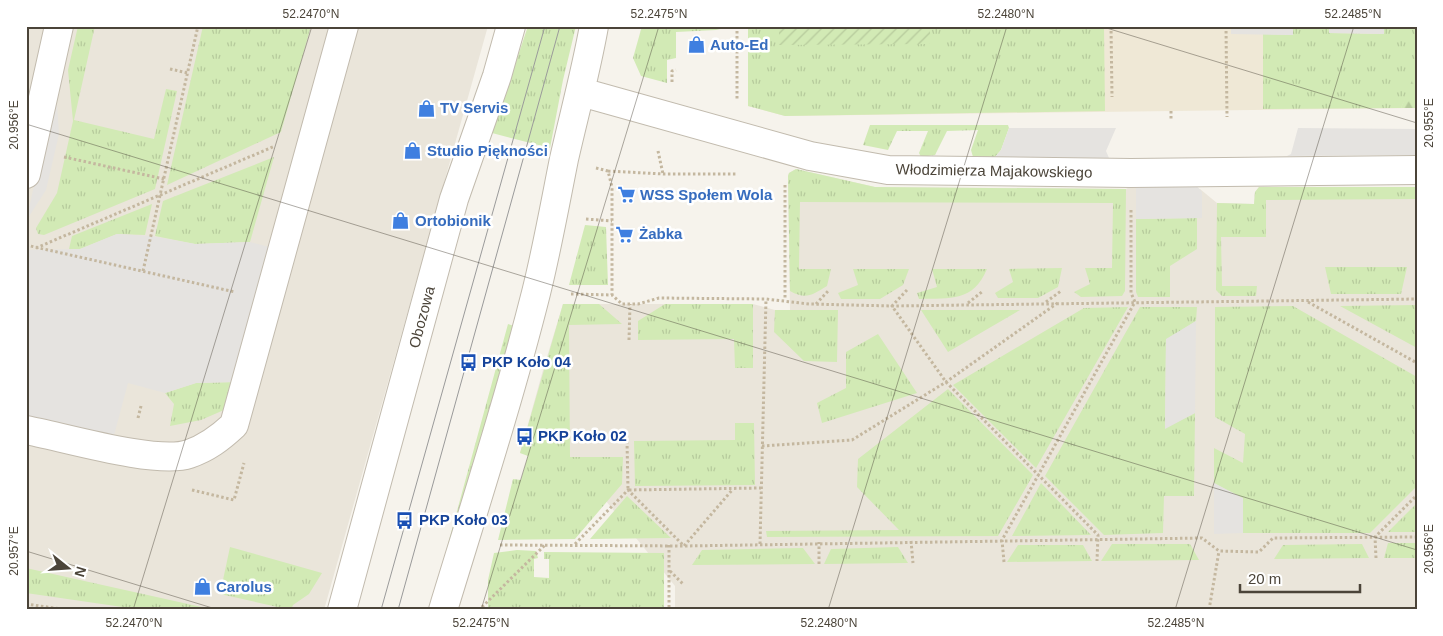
<svg xmlns="http://www.w3.org/2000/svg" width="1443" height="636" viewBox="0 0 1443 636" font-family="Arial,sans-serif">
  <style>
    .residential { fill: #eae5da }
    .education { fill: #efe8d6 }
    .grass { fill: url(#grass-tufts) }
    .forest { fill: url(#forest-firs) }
    .garden { fill: url(#garden-furrows) }
    .parking { fill: #e5e3e0 }
    .lines { fill: none; stroke-linecap: round; stroke-linejoin: round }
    .minor-casing { stroke: #c2bbae; stroke-width: 30 }
    .path { stroke: #c4b79f; stroke-width: 3; stroke-dasharray: 2.5 2.5; stroke-linecap: butt }
    .minor { stroke: #fff; stroke-width: 28 }
    .tram { stroke: #9a9a9a; stroke-width: 1 }
    .ticks { fill: none; stroke: #4b4439; stroke-width: 1; stroke-opacity: 0.45 }
    .labels { text-anchor: middle; stroke-width: 5; stroke-linejoin: round; paint-order: stroke }
    .shop-label { font-size: 15px; font-weight: bold; fill: #366cbe; stroke: #fff; text-anchor: start }
    .street-label { font-size: 15px; fill: #4b4439; stroke: #fff }
    .transit-label { font-size: 15px; font-weight: bold; fill: #164399; stroke: #fff; text-anchor: start }
    .neatline { fill: none; stroke: #4b4439; stroke-width: 2 }
    .ticks-label { font-size: 12px; text-anchor: middle; fill: #4b4439 }
  </style>
  <defs>
    <pattern id="grass-tufts" width="24" height="20" patternUnits="userSpaceOnUse" patternTransform="scale(1.25)"><rect width="24" height="20" fill="#d2eab5"/><path d="M3 7l-1-3M5 7V3M7 7l1-3M15 17l-1-3M17 17v-4M19 17l1-3" fill="none" stroke="#b6ca9c"/></pattern>
    <pattern id="forest-firs" width="22" height="20" patternUnits="userSpaceOnUse" patternTransform="scale(1.25)"><rect width="22" height="20" fill="#d2eab5"/><path d="M5 1l3.5 6h-7zM16 11l3.5 6h-7z" fill="#b6ca9c"/></pattern>
    <pattern id="garden-furrows" width="10" height="10" patternUnits="userSpaceOnUse" patternTransform="scale(1.25)"><rect width="10" height="10" fill="#d2eab5"/><path d="M-1 1l2-2M0 10L10 0M9 11l2-2" fill="none" stroke="#b6ca9c"/></pattern>
  </defs>
  <rect width="100%" height="100%" fill="#f6f3ec"/>
  <path class="residential" d="M26 26H488L324 610H26Z
    M796 169 875 187 1126 189 1133 185 1200 189 1217 203 1254 204 1255 192 1259 187H1417V610H675V586L571 458 520 453 543 370 563 304H753L775 310H790L788 176 789 173Z"/>
  <path class="education" d="M748 26H1417V108L785 116 748 106Z"/>
  <path class="grass" d="M78 26H95L74 120 154 139 166 89 177 91 155 189 44 235 38 234 36 228 57 193 73 121 68 70Z
    M203 26H311L281 132 167 185Z
    M528 26H576L563 80 550 148 492 133Z
    M642 26H735L716 30 676 32V58L667 60V83L641 76 633 58Z
    M748 26H1104L1105 111 785 116 748 106Z
    M1293 26H1329V33L1384 34V26H1417V73L1401 108 1263 109V34L1293 35Z
    M870 125H1008L1009 128 1001 150 995 157H973L971 150 978 130 947 131 935 155 921 157 919 153 928 131H897L888 150 863 145Z
    M274 157 250 242 195 244 155 236 163 201Z
    M796 169 875 187 1126 189 1125 291 1122 296 1081 297 1074 292 1090 284 1085 268H1112L1113 203 800 202 799 269H831L827 286C812 295 806 300 790 291L788 176 789 173Z
    M1259 187H1417V199L1266 200V237H1221L1222 286H1257L1256 296H1222L1216 290 1217 203 1254 204 1255 192Z
    M152 204 145 235 117 234 80 249H69L72 236Z
    M1197 218V249L1170 266V297H1138L1136 292V219Z
    M585 225 606 227 608 285H569Z
    M1325 267H1407L1401 294H1331Z
    M1062 268 1058 287 1038 298H998L995 293 1013 282 1009 269Z
    M853 269H909L903 285 880 299H841L838 293 858 285Z
    M932 269H987C973 302 951 298 919 299L917 293 937 287Z
    M563 304H599L622 324 569 325 570 457H623L622 484 575 539 498 540 513 479 521 480 528 456 520 453Z
    M665 304H753V368H735L734 339 638 340V321Z
    M1417 305V348L1340 306Z
    M1293 306 1417 377V486L1370 533H1243V499L1214 483V448L1243 463 1245 434 1215 417V307Z
    M1128 307 1036 468 953 385 1084 308Z
    M1140 307H1197L1196 321 1166 340 1165 428 1195 413 1194 496H1164L1163 533 1104 535 1045 476Z
    M775 310H838L837 362 804 361 774 332Z
    M921 310H1020L948 352Z
    M508 324 514 326 436 610H430Z
    M878 334 917 393 822 423 817 403 846 388V352Z
    M236 382 224 410 201 420 170 426 174 404 165 393 196 383Z
    M948 389 1033 475 998 536 767 537 766 531 899 530 857 487 858 459Z
    M735 423H754L755 485 635 486 634 441 735 440Z
    M1041 483 1091 535 1012 536Z
    M627 496 671 538 590 539Z
    M1417 503V532H1388Z
    M1388 543H1417V558H1384Z
    M1112 544H1190L1199 560 1101 561Z
    M1362 544 1369 558 1274 559 1283 545Z
    M1018 545H1083L1092 561 1007 562Z
    M230 547 322 573 309 594 293 605 291 610 220 594Z
    M898 547 908 563 824 564 831 549Z
    M803 548 815 564 692 565 702 550Z
    M517 550 536 551 538 558 534 559V577L549 578V559H544V552L664 553V610H488V580L494 553Z
    M26 568 215 610H143L26 593Z"/>
  <path class="forest" d="M1415 73 1417 108H1401Z"/>
  <path class="garden" d="M779 26H930V44L779 45Z"/>
  <path class="parking" d="M1231 26H1293V35L1231 34Z
    M1329 26H1384V34L1329 33Z
    M56 89 59 134 46 190 26 221Z
    M1009 128H1116L1106 151 1109 158 995 157 1001 150Z
    M1298 128 1417 129V155L1287 156 1291 154Z
    M1133 185H1196L1202 192V218L1136 219V189Z
    M117 234 151 236 195 244 250 242 273 248 236 382 196 383 165 393 128 383 113 439 26 418V261L29 250 80 249Z
    M1196 321 1195 413 1165 429 1166 339Z
    M1214 483 1243 498V533L1214 534Z"/>
  <g class="lines">
    <defs>
      <path id="minor" d="M581 92 810 156 888 170 1131 173 1417 170
        M26 174 59 26
        M26 430C63 437 157 465 189 454 207 448 220 438 234 425L344 26
        M342 610 454 199 497 76 511 26
        M443 610C475 505 509 400 536 293 547 249 555 204 564 159 574 115 586 71 594 26"/>
    </defs>
    <use href="#minor" class="minor-casing"/>
    <path class="path" d="M737 26V99
      M1111 26 1112 97
      M1226 26 1227 117
      M170 69 188 73
      M672 82V71L676 70
      M1171 111V121
      M509 149 529 153
      M658 151 663 174
      M64 157 164 179
      M596 168 608 171 612 187V295
      M608 171 663 174H736
      M785 185V300
      M586 219 612 221
      M26 245 235 292
      M36 248 275 146
      M143 271 198 26
      M907 290 892 306 946 382 1098 535 1097 561
      M571 294 612 295 622 304H638L659 298 766 299 809 304 892 306 1417 299
      M1046 302 1061 291
      M1308 302 1417 363
      M968 303 983 291
      M816 304 829 290
      M629 340 630 304
      M138 418 141 406
      M627 441 628 490 761 488
      M762 446 852 440 946 382 1059 302
      M192 490 234 500 244 463
      M911 541 913 563
      M575 544 628 490 684 546 733 489
      M760 544 766 299
      M500 545 684 546 1202 538 1219 551 1259 552 1273 538 1417 537
      M669 545V610
      M1376 558 1375 537 1417 495
      M1004 562 1002 540 1135 302 1131 293V208
      M819 564V542
      M670 571 683 584
      M26 604 68 610
      M482 607 545 545
      M1209 610 1219 551"/>
    <use href="#minor" class="minor"/>
    <path class="tram" d="M381 610 545 26
      M398 610 560 26"/>
  </g>
  <path class="ticks" d="M1100 26 1417 123M26 124 1417 550M26 551 219 610M133 610 312 26M481 610 659 26M828 610 1007 26M1175 610 1354 26"/>
  <defs>
    <symbol id="shop-bare" viewBox="-9 -9 18 18"><path d="M-5-2.5h2.3a2.7 3.5 0 0 1 5.4 0H5L5.5 6h-11ZM-1.5-2.5h3a1.5 2.3 0 0 0-3 0Z" fill="#3f7fe0" stroke="#fff" stroke-width="2.5" paint-order="stroke"/></symbol>
    <symbol id="supermarket-bare" viewBox="-9 -9 18 18"><path d="M-6-5.5h2.5l.6 2H6L4.5 2H-2.5L-4.4-4H-6ZM-1.5 3.2a1.3 1.3 0 1 0 .1 0ZM3 3.2a1.3 1.3 0 1 0 .1 0Z" fill="#3f7fe0" stroke="#fff" stroke-width="2.5" paint-order="stroke"/></symbol>
    <symbol id="bus-bare" viewBox="-9 -9 18 18"><path d="M-5-6H5V4H4V6H2V4H-2V6H-4V4H-5ZM-3.5-4V0h7V-4ZM-3.5 1.2v1.5H-2V1.2ZM2 1.2v1.5H3.5V1.2Z" fill="#1a4fb4" stroke="#fff" stroke-width="2.5" paint-order="stroke"/></symbol>
  </defs>
  <g fill-rule="evenodd">
    <use href="#shop-bare" x="684" y="32" width="25" height="25"/>
    <use href="#shop-bare" x="414" y="96" width="25" height="25"/>
    <use href="#shop-bare" x="400" y="138" width="25" height="25"/>
    <use href="#supermarket-bare" x="614" y="182" width="25" height="25"/>
    <use href="#shop-bare" x="388" y="208" width="25" height="25"/>
    <use href="#supermarket-bare" x="612" y="222" width="25" height="25"/>
    <use href="#bus-bare" x="456" y="350" width="25" height="25"/>
    <use href="#bus-bare" x="512" y="424" width="25" height="25"/>
    <use href="#bus-bare" x="392" y="508" width="25" height="25"/>
    <use href="#shop-bare" x="190" y="574" width="25" height="25"/>
  </g>
  <g class="labels">
    <g class="shop-label">
      <text x="710" y="50">Auto-Ed</text>
      <text x="440" y="113">TV Servis</text>
      <text x="427" y="156">Studio Piękności</text>
      <text x="640" y="200">WSS Społem Wola</text>
      <text x="415" y="226">Ortobionik</text>
      <text x="639" y="239">Żabka</text>
      <text x="216" y="592">Carolus</text>
    </g>
    <g class="street-label">
      <text transform="translate(994 171) rotate(1)" y="5">Włodzimierza Majakowskiego</text>
      <text transform="translate(422 317) rotate(-75)" y="5">Obozowa</text>
    </g>
    <g class="transit-label">
      <text x="482" y="367">PKP Koło 04</text>
      <text x="538" y="441">PKP Koło 02</text>
      <text x="419" y="525">PKP Koło 03</text>
    </g>
  </g>
  <rect width="1443" height="636" fill="none" stroke="#ffffff" stroke-width="55"/>
  <g transform="translate(68 568) rotate(107)" stroke="#ffffff" stroke-width="4" paint-order="stroke">
  <path d="M0-4L9 19L0 12L-9 19Z" fill="#4b4439"/>
  <text y="-8" font-size="14" font-weight="bold" text-anchor="middle" fill="#4b4439">N</text>
  </g>
  <path d="M1240 584v8h120v-8" fill="none" stroke="#4b4439" stroke-width="2.5"/>
  <text x="1248" y="584" font-size="15" fill="#4b4439" stroke="#ffffff" stroke-width="4" paint-order="stroke">20 m</text>
  <rect x="28" y="28" width="1388" height="580" class="neatline"/>
  <g class="ticks-label">
    <text x="311" y="18">52.2470°N</text>
    <text x="659" y="18">52.2475°N</text>
    <text x="1006" y="18">52.2480°N</text>
    <text x="1353" y="18">52.2485°N</text>
    <text transform="translate(1429 123) rotate(-90)" y="4">20.955°E</text>
    <text transform="translate(14 125) rotate(-90)" y="4">20.956°E</text>
    <text transform="translate(1429 549) rotate(-90)" y="4">20.956°E</text>
    <text transform="translate(14 551) rotate(-90)" y="4">20.957°E</text>
    <text x="134" y="627">52.2470°N</text>
    <text x="481" y="627">52.2475°N</text>
    <text x="829" y="627">52.2480°N</text>
    <text x="1176" y="627">52.2485°N</text>
  </g>
</svg>
